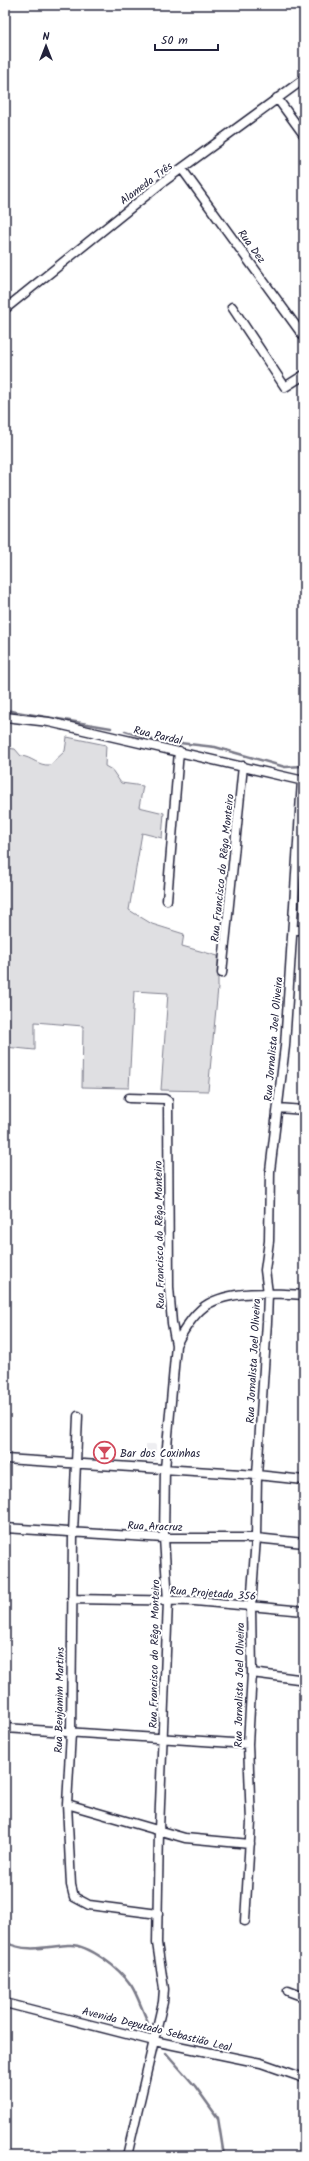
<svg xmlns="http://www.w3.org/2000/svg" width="309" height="2161" viewBox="0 0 309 2161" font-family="Kalam,sans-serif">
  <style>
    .built { fill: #eeeef1 }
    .green { fill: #dfdfe2; stroke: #80808e }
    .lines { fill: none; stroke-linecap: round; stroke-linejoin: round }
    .stream { stroke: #7a7a88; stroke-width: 2.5 }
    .street-casing { stroke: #22223b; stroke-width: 11 }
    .street { stroke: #fff; stroke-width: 8 }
    .labels { text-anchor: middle; stroke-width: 4; stroke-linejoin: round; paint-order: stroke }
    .street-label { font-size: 11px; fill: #22223b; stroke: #fff }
    .poi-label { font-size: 11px; fill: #22223b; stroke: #fff; text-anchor: start }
  </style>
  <rect width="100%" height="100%" fill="#fff"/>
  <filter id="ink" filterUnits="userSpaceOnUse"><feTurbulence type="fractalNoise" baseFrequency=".025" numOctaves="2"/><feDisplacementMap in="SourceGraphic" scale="8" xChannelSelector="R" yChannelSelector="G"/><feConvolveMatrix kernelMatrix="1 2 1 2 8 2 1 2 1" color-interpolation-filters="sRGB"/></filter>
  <g filter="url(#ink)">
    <path class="built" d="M146 1444H156V1461H146Z"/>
    <path class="green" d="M67 737 106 745 105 766 112 770 121 783 143 786 139 807 164 813 162 838 142 833 129 910 152 924 184 934 182 946 218 956V988L208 1091 161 1090 168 993 134 991 129 1088 82 1087 83 1026 35 1022V1050L5 1047V748L15 749 21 756C32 757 38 766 50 765L65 751Z"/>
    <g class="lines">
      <path class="stream" d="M5 710 111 728
        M125 731 153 740 215 747 285 767 304 766
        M5 1942C27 1953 45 1947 68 1945 88 1943 120 1969 131 1985 138 1996 142 2010 148 2022
        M166 2053 195 2086 218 2118 224 2156"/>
      <defs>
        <path id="street" d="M277 98 304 135
          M182 169 304 337
          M232 307 285 387 304 375
          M5 309 163 182 304 79
          M5 717 49 722 304 781
          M167 900 179 751
          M293 930H304
          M222 973 243 766
          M278 1108 304 1110
          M176 1345C182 1332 193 1315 205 1306 230 1289 275 1293 304 1295
          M78 1416 73 1534 71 1733 67 1804 71 1885 74 1897 89 1905 158 1914
          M5 1459 257 1475 304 1480
          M5 1528 164 1538H256L304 1543
          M72 1599 195 1601 304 1611
          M252 1673 298 1679
          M5 1728 248 1744
          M67 1804 185 1838 250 1844
          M245 1921 251 1822 248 1744 252 1673 251 1606 256 1538 257 1475 267 1322 268 1293 265 1270 269 1241 270 1171 285 1046 302 780
          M288 1991 304 1997
          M5 2003 154 2041 261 2063 304 2078
          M127 2156 163 2002 164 1989 157 1943 159 1830 168 1601 164 1538 165 1469 176 1345 172 1323 169 1287 168 1101 165 1099 129 1098"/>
      </defs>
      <use href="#street" class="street-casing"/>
      <use href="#street" class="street"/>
    </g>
  </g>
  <defs>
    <symbol id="bar-ring" viewBox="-11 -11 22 22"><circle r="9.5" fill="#fff" stroke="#d1495b" stroke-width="1.5"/><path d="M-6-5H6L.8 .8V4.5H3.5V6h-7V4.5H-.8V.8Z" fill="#d1495b"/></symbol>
  </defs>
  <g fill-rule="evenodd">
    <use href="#bar-ring" x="92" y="1440" width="25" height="25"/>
  </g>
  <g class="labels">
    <g class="street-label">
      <text transform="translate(146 183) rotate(-37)" y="4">Alameda Três</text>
      <text transform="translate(252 246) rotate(54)" y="4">Rua Dez</text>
      <text transform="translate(158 735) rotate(13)" y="4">Rua Pardal</text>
      <text transform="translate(222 868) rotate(-84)" y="4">Rua Francisco do Rêgo Monteiro</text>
      <text transform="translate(273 1039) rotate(-85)" y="4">Rua Jornalista Joel Oliveira</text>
      <text transform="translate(159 1235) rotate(-91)" y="4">Rua Francisco do Rêgo Monteiro</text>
      <text transform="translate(253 1361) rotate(-87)" y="4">Rua Jornalista Joel Oliveira</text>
      <text transform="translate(155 1526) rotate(2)" y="4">Rua Aracruz</text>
      <text transform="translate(213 1593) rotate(4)" y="4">Rua Projetada 356</text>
      <text transform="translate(154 1654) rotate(-89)" y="4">Rua Francisco do Rêgo Monteiro</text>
      <text transform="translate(239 1685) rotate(-89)" y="4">Rua Jornalista Joel Oliveira</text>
      <text transform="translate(59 1700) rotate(-89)" y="4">Rua Benjamim Martins</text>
      <text transform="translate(157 2029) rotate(14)" y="4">Avenida Deputado Sebastião Leal</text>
    </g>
    <g class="poi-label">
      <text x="120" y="1457">Bar dos Coxinhas</text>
    </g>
  </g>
  <rect width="309" height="2161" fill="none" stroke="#fff" stroke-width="20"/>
  <rect x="10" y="10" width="289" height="2141" fill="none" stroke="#22223b" stroke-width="1.5" filter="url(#ink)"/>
  <g transform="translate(46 46)" stroke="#ffffff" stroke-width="3" paint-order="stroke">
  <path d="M0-3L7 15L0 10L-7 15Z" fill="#22223b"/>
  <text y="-6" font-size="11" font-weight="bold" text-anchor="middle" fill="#22223b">N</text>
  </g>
  <path d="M155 44v6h63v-6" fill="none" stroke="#22223b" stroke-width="2"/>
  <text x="161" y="44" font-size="12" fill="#22223b" stroke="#ffffff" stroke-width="3" paint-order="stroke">50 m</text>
</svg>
